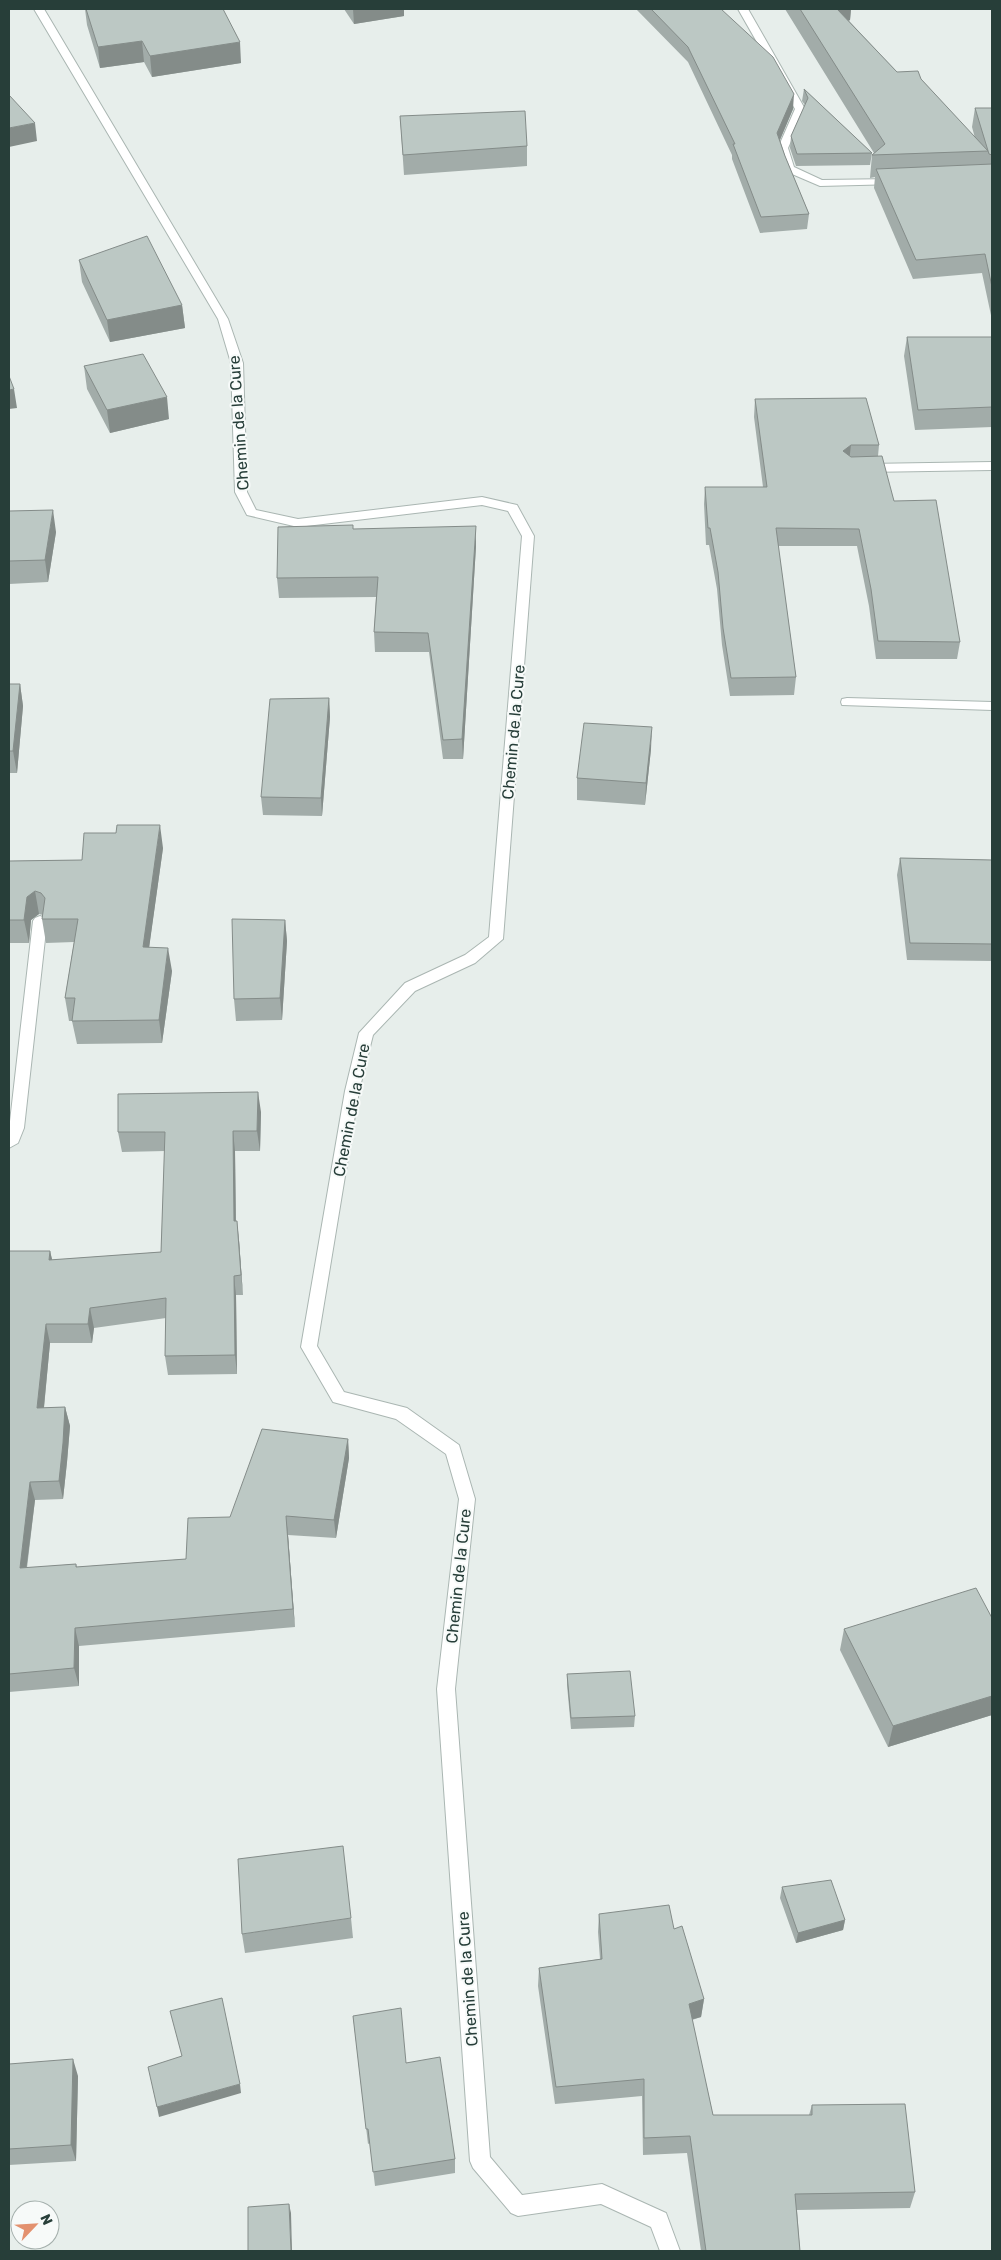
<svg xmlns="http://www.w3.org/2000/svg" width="1001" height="2260" viewBox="0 0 1001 2260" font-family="Rubik,sans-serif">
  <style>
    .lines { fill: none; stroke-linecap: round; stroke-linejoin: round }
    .lane-casing { stroke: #aab6b2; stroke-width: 2 }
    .street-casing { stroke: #aab6b2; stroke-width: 2 }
    .lane { fill: #fff; fill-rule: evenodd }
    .street { fill: #fff; fill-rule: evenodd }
    .wall { fill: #a2aca9 }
    .shaded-wall { fill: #848c89 }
    .building { fill: #bcc8c4; stroke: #848c89 }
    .labels { text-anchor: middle; stroke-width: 4; stroke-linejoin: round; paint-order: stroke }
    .street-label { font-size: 16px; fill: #273e39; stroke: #f7faf9 }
  </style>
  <rect width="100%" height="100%" fill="#e7eeeb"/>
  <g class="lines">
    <defs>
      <path id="lane" d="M800 106 805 109 788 148 794 167 822 180 894 179 899 182 898 184 820 186 785 171 778 148 795 109Z
        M992 462V470L866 472 860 468 866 464Z
        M847 698 992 702V710L842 705 841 702 842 699Z"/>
      <path id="street" d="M34 9H44L228 319 243 363 247 492 256 510 298 519 482 497 517 505 534 536 503 939 475 963 415 991 373 1035 359 1091 317 1346 344 1392 407 1408 459 1445 475 1499 455 1689 490 2157 522 2195 602 2184 666 2213 680 2251H660L651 2227 601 2204 518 2216 511 2213 473 2168 470 2161 437 1689 459 1499 446 1454 396 1419 333 1402 301 1347 345 1091 359 1033 405 983 465 955 489 937 522 536 508 511 482 505 298 527 247 515 235 492 231 363 218 319Z
        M738 9H748L805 109 803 111 800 112 795 109Z
        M40 916 45 918 47 921 24 1128 18 1143 9 1148V1130L33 921 35 918Z"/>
    </defs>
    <use href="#lane" class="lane-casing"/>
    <use href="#street" class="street-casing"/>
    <use href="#lane" class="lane"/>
    <use href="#street" class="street"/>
  </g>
  <path class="wall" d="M85 9H223L241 63 152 77 144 62 100 68 87 25Z
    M344 9H404V16L354 24Z
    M636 9H721L793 109 780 140 785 156 809 214 807 229 760 233 732 159V155L688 62Z
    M785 9H851L850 20 849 21 897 72 921 79 975 138 972 127 975 108H992V320L982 273 913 279 874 188 875 177 870 178 872 155 874 153Z
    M804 89 872 153 870 165 796 166 790 148 791 136 805 105 802 101Z
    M400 116 527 146V166L404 175Z
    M79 260 182 305 185 328 110 342 82 282Z
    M907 337H992V427L915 430 904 356Z
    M84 366 169 419 110 433 87 389Z
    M755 399 879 445 878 456 894 501 960 642 957 659H876L869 606 857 546H778L796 677 794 695 730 696 722 645 717 589 709 545H706L704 504 705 487H763L754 417Z
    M9 511 56 532 48 582 9 584Z
    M476 546 463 759H443L429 652H375L374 632 376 597 279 598 277 578Z
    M9 684H20L23 706 17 773H9Z
    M329 698 330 717 322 816 263 815 261 797Z
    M651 749 645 805 577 800V778Z
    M163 848 149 947 172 971 162 1043 77 1044 72 1021H69L65 998 74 942 46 943 42 919 43 915 39 914 31 920 29 943H9V861L82 860Z
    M900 858 992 860V961L907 960 897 875Z
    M285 920 287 941 282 1020 236 1021 234 999Z
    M261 1112 260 1151H235L236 1221 239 1240 243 1295H236L237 1374 168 1375 165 1356 166 1318 94 1328 92 1343H50L44 1408 65 1407 70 1426 67 1462 63 1499 35 1500 27 1568 76 1564 77 1567 186 1559 230 1517 348 1439 349 1458 336 1538 288 1535 295 1627 79 1646V1686L9 1692V1251H50L52 1260 161 1252 165 1151 122 1152 118 1132Z
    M992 1618V1715L888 1747 840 1650 844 1629Z
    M567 1674 635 1716 634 1727 571 1729 567 1685Z
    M782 1887 845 1920 843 1930 796 1943 780 1898Z
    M599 1914 674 1929 704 1999 701 2017 692 2020 713 2115H809L812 2105 915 2192 910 2208 797 2210 800 2251H701L687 2153 643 2155 642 2096 555 2104 538 1986 539 1968 600 1959 598 1932Z
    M351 1918 353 1938 245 1953 242 1934Z
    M353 2016 406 2063 455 2159V2173L375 2186 370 2143 368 2144Z
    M9 2064 78 2076 76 2161 9 2165Z"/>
  <path class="shaded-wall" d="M353 9H404V16L354 24Z
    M831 9H851L850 20 829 25Z
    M142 41 144 62 100 68 98 47Z
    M240 42 241 63 152 77 150 56Z
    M794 94 793 109 776 149 777 133Z
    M35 123 37 141 9 147V128Z
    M182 305 185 328 110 342 107 320Z
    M14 389 17 408 9 409V390Z
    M167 397 169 419 110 433 107 410Z
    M851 445 849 462 843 451Z
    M53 510 56 532 48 582 45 560Z
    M476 526V546L463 759 462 739Z
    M20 684 23 706 17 773 13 751Z
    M329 698 330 717 322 816 321 798Z
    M652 727 651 749 645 805 646 783Z
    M160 825 163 848 146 970 143 947Z
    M35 891 39 914 31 920 29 943 24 920 27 897Z
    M285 920 287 941 282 1020 280 998Z
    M168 948 172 971 162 1043 159 1020Z
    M258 1092 261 1112 260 1151 257 1131Z
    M233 1131 235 1151 236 1241 234 1221Z
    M237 1221 239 1240 243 1295 241 1275Z
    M50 1251 55 1271 49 1260Z
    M234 1276 236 1295 237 1374 235 1355Z
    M90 1308 94 1328 92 1343 88 1324Z
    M46 1324 50 1343 42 1427 37 1408Z
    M65 1407 70 1426 67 1462 63 1499 59 1481Z
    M348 1439 349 1458 336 1538 334 1520Z
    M30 1482 35 1500 24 1587 20 1568Z
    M286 1516 288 1535 295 1627 293 1609Z
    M75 1628 79 1646V1686L74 1668Z
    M992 1696V1715L888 1747 893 1726Z
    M845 1920 843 1930 796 1943 798 1933Z
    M704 1999 701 2017 686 2021 689 2004Z
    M73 2059 78 2076 76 2161 71 2145Z
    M240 2084 241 2093 159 2117 157 2107Z
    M289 2204 291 2213 292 2251H291Z"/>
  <path class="building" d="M86 9H223L240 42 150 56 142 41 98 47Z
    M651 9H721L773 57 794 94 777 133 785 156 809 214 761 217 733 144H735L688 47Z
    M800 9H837L897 72 918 71 921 79 988 151 872 155 885 144Z
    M804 89 872 153 797 154 791 136 808 98Z
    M9 95 35 123 9 128Z
    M975 108H992V155L989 154Z
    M525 111 527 146 403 155 400 116Z
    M992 164V287L985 254 916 260 876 169Z
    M147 236 182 305 107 320 79 260Z
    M907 337H992V407L918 410Z
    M143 354 167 397 107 410 84 366Z
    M9 376 14 389 9 390Z
    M866 398 879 445H851L843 451 851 457 882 456 894 501 936 500 960 642 878 641 871 589 859 529 776 528 796 677 731 678 723 628 718 572 710 528H708L705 487H767L755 399Z
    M53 510 45 560 9 561V511Z
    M353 525V529L476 526 462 739 443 740 428 633 374 632 378 577 277 578 278 527Z
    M9 684H20L13 751H9Z
    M329 698 321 798 261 797 270 699Z
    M584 723 652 727 646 783 577 778Z
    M117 825H160L143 947 168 948 159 1020 72 1021 75 998H65L78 919H42L45 898 41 893 35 891 27 897 24 920H9V861L82 860 84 833H116Z
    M900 858 992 860V944L910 943Z
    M232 919 285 920 280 998 234 999Z
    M258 1092 257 1131H233L234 1221H237L241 1275 234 1276 235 1355 165 1356 166 1298 90 1308 88 1324H46L37 1408 65 1407 63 1443 59 1481 30 1482 20 1568 76 1564V1567L186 1559 188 1518 230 1517 262 1429 348 1439 334 1520 286 1516 293 1609 75 1628 74 1668 9 1674V1251H50L49 1260 161 1252 165 1132H118V1094Z
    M976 1588 992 1618V1696L893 1726 844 1629Z
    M630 1671 635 1716 571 1718 567 1674Z
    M343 1846 351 1918 242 1934 238 1859Z
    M831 1880 845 1920 798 1933 782 1887Z
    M669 1905 674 1929 682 1926 704 1999 689 2004 713 2115H812V2105L905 2104 915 2192 795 2194 800 2251H706L690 2136 644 2138V2079L556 2087 539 1968 602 1959 599 1914Z
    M222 1998 240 2084 157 2107 148 2067 182 2056 170 2011Z
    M401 2008 406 2063 440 2057 455 2159 373 2172 368 2129H366L353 2016Z
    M73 2059 71 2145 9 2149V2064Z
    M289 2204 291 2251H248V2207Z"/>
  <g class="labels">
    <g class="street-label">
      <text transform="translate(238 423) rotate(-94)" y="6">Chemin de la Cure</text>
      <text transform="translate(513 732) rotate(-85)" y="6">Chemin de la Cure</text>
      <text transform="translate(351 1110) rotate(-79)" y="6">Chemin de la Cure</text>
      <text transform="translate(458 1576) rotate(-84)" y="6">Chemin de la Cure</text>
      <text transform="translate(467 1979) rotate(-94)" y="6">Chemin de la Cure</text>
    </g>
  </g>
  <rect width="1001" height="2260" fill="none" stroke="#273e39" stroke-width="20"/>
  <g transform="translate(35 2225) rotate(65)"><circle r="24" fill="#f7faf9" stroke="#a4afac"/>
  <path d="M0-4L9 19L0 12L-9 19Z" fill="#e3916f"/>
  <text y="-8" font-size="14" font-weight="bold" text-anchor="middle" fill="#273e39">N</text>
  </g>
</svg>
